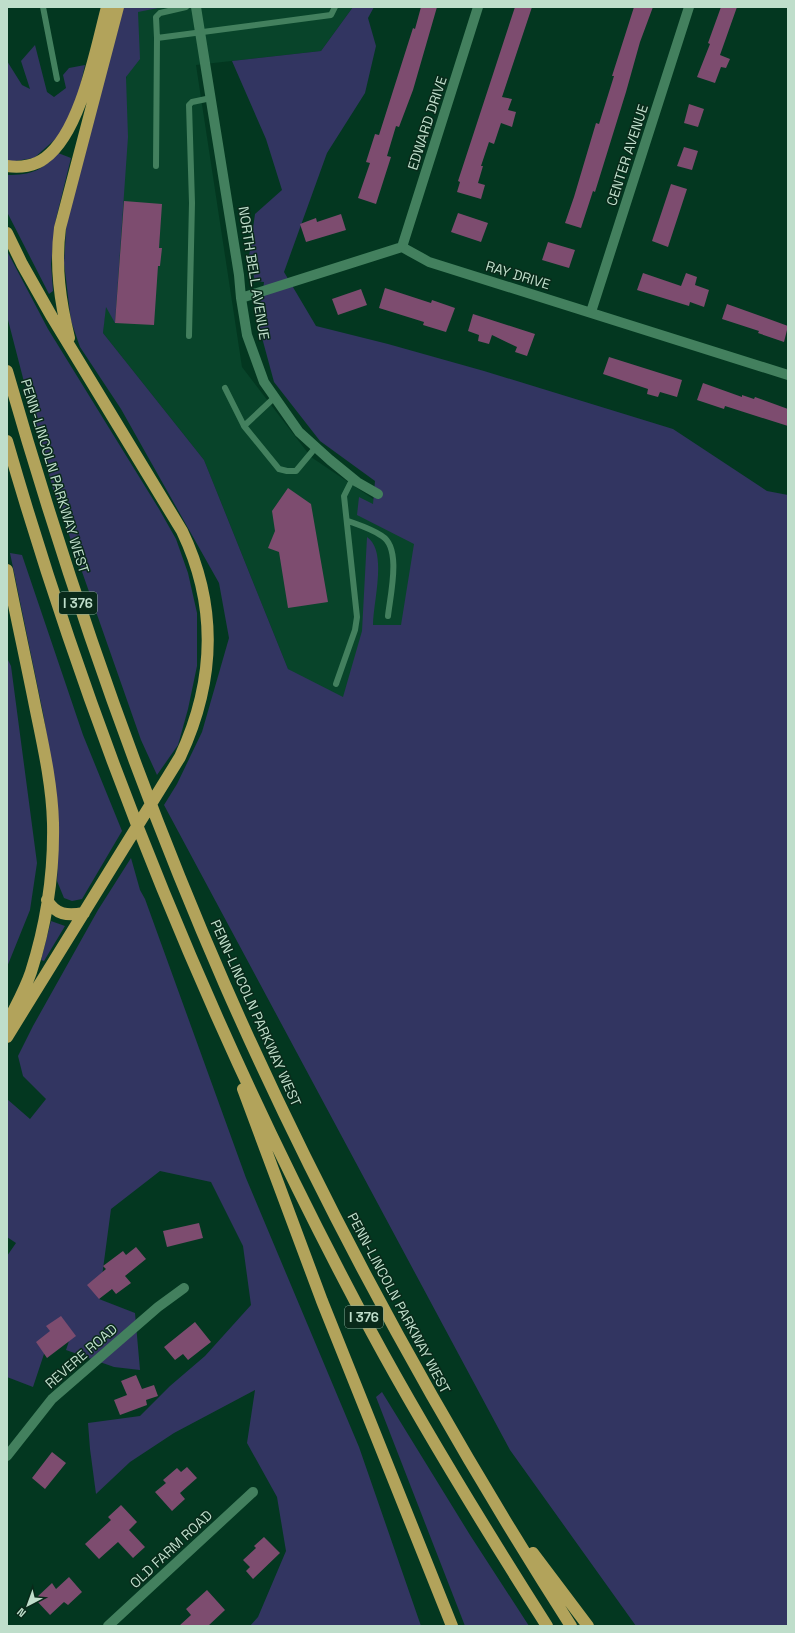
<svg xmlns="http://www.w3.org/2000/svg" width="795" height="1633" viewBox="0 0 795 1633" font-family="'Space Grotesk',sans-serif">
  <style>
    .built { fill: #08442a }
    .green { fill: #323561 }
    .building { fill: #7d4c6f }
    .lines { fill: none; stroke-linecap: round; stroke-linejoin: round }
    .service { stroke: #43805e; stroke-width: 6 }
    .minor { stroke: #43805e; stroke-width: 10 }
    .motorway { stroke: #b2a35b; stroke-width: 12 }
    .labels { text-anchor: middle; stroke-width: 3; stroke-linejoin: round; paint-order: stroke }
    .shield { fill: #092a1a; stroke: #88a896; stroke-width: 1 }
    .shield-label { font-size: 13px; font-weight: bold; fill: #bfdecb }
    .street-label { font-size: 14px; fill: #bfdecb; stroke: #092a1a }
  </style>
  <rect width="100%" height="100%" fill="#033720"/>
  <path class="built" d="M139 7H353L321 51 196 65 242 367 311 457 397 515 440 547 401 745 288 669 204 460 103 333 132 13Z"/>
  <path class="green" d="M123 7H163L138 12 140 59 126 77 128 137 115 323 106 307 103 333 204 460 288 669 343 697 362 631 367 537C388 551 373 602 373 625H401L414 544 357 515 359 497 373 504 375 481 320 441 274 382 254 308 262 299 264 282 255 281 249 257 255 214 282 190 266 139 232 61 321 51 353 7H374L368 18 376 46 365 93 327 153 284 272 316 326 388 344 484 371 673 429 767 491 788 495V1626H636L510 1450 164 805 177 784 202 732 229 638 219 583 121 409 80 347 71 321 64 263 67 214Z
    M35 45 47 92 54 97 66 88 63 75 69 68 85 65 80 87 82 112 60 135 34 158 9 162 7 161V61L22 85 30 89 21 61Z
    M58 153 71 158 56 219 51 264 53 291 49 294 7 212V175C32 175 41 171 58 153Z
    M7 251 48 329 159 509 176 539 188 573 197 613V666L188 709 178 745 157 775 141 740 53 489 24 382 7 316Z
    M10 553 22 555 83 735 122 831 82 899 72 901 64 898 57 881 58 858 53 774 43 713Z
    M7 658 11 666 37 863 30 910 7 967Z
    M131 858 140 890 145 899 246 1178 359 1447 421 1626H250L258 1617 286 1551 277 1497 247 1443 255 1390 174 1433 130 1462 96 1494 90 1449 88 1423 140 1416 170 1386 205 1356 251 1305 243 1246 211 1182 160 1171 111 1209 99 1299 135 1313 140 1370 114 1367 66 1350 69 1341 44 1354 33 1387 7 1377V1256L16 1243 7 1237V1099L30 1119 46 1099 23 1076 18 1056 33 1026 98 910Z
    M51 921 65 926 44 961 41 960Z
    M382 1392 470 1535 529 1626H465L376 1397Z"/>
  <path class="building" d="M421 7H437L413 90 399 127 396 126 387 156 391 157 376 204 358 198 370 163 366 162 375 134 379 135 413 28 415 29Z
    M515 7H532L502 97 512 99 508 110 516 112 512 127 501 123 494 144 489 142 481 166H483L478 183 485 185 481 199 457 192 460 182 458 181Z
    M634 7H653L640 42 626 92 595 192 593 191 581 228 565 223 574 197 596 123 599 124 614 76H612Z
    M721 7H737L720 55 730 59 726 68 721 67 715 83 697 77 710 44 708 43Z
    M689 104 704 109 698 127 684 123Z
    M684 147 698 151 692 170 677 166Z
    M671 184 687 189 668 247 652 241Z
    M124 201 162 204 159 248H162L160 266H158L154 325 115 323Z
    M458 213 488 223 481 242 451 232Z
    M341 214 346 230 306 242 300 224 316 218 317 222Z
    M548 242 575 250 569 268 542 260Z
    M643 273 681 286 686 273 697 277 695 285 709 290 704 307 690 302 689 306 637 290Z
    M385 288 431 303 432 300 455 308 446 332 423 325 424 322 379 308Z
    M361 289 367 305 338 315 332 299Z
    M727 304 788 326 784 342 758 333 759 331 722 319Z
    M473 314 535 334 527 356 515 352 517 347 492 335 489 344 478 341 479 335 468 331Z
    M609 357 682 380 677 397 660 392 658 397 647 394 648 389 603 374Z
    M703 383 742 397V395L754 399 755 397 788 409V426L725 406 724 409 697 400Z
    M288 488 311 504 328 602 288 608 279 552 268 548 275 531 272 511Z
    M199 1223 203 1238 167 1247 163 1231Z
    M136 1247 146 1259 125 1276 131 1283 116 1294 112 1289 99 1299 87 1285 106 1269 103 1266 123 1251 126 1255Z
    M61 1316 76 1336 47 1358 36 1342 50 1331 46 1326Z
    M195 1322 211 1342 188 1360 183 1354 175 1360 164 1347Z
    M136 1375 142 1389 154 1385 158 1396 146 1400 147 1405 120 1415 114 1400 127 1395 121 1381Z
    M52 1452 66 1463 45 1489 32 1478Z
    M187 1467 197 1478 180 1493 185 1499 172 1511 155 1492 166 1483 163 1480 177 1468 181 1472Z
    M121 1505 137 1522 129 1530 145 1547 133 1558 118 1542 99 1559 85 1544 111 1520 108 1517Z
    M264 1537 280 1553 253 1579 246 1571 250 1567 243 1560 256 1548 254 1546Z
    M69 1577 82 1592 68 1605 64 1602 50 1615 35 1599 52 1583 56 1589Z
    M207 1590 225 1610 208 1626H179L191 1615 186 1609Z"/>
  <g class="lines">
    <path class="service" d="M43 7 57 79
      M186 7 160 13 156 17 157 38 331 15 335 7
      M156 166 157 38
      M189 336 192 203 189 105 192 102 211 98
      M225 388 244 426 279 469 287 471H296L316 447
      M244 426 275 397
      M348 521C359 525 372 529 382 536 402 548 390 596 388 616
      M336 684 355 630 357 617 344 496 353 478"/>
    <path class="minor" d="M196 7 239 275 241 298 247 335 264 382 299 432 330 460 357 482 378 494
      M402 247 478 7
      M241 298 402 247 429 262 788 375
      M591 312 689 7
      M7 1456 52 1399 158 1307 184 1288
      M108 1626 253 1492"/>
    <path class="motorway" d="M7 166C20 168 35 166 45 158 81 132 96 48 107 7
      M7 233 22 264 52 317 182 531C218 606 215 682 180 757L7 1037
      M69 338C60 301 55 266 60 228L118 7
      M7 371C67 580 138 786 225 985 323 1208 440 1421 571 1626
      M7 441C96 750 220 1050 372 1333 426 1433 486 1530 547 1626
      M7 570C16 616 26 661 35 706 43 745 52 784 53 823 54 872 46 925 31 972 25 990 15 1007 7 1024
      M47 900C56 915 67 916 84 913
      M243 1089 322 1301 452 1626
      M533 1553 588 1626"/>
  </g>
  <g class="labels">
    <g class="shield">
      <rect x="59" y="592" width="38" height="22" rx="3"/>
      <rect x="345" y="1306" width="38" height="22" rx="3"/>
    </g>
    <g class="shield-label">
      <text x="78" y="608">I 376</text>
      <text x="364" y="1322">I 376</text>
    </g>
    <g class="street-label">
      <text transform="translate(427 123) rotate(-72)" y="5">EDWARD DRIVE</text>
      <text transform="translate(627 155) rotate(-72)" y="5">CENTER AVENUE</text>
      <text transform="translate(254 273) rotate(81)" y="5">NORTH BELL AVENUE</text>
      <text transform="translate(518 275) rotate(17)" y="5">RAY DRIVE</text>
      <text transform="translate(55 476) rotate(73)" y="5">PENN-LINCOLN PARKWAY WEST</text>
      <text transform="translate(256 1013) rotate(66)" y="5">PENN-LINCOLN PARKWAY WEST</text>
      <text transform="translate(399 1303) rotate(62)" y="5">PENN-LINCOLN PARKWAY WEST</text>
      <text transform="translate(81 1356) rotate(-41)" y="5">REVERE ROAD</text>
      <text transform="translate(171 1549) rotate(-43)" y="5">OLD FARM ROAD</text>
    </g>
  </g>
  <rect width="795" height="1633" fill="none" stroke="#bfdecb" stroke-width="16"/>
  <g transform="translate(28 1605) rotate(221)" stroke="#092a1a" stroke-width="3" paint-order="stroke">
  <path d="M0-3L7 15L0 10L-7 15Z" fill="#bfdecb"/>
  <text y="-6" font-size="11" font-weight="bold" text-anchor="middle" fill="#bfdecb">N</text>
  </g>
</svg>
